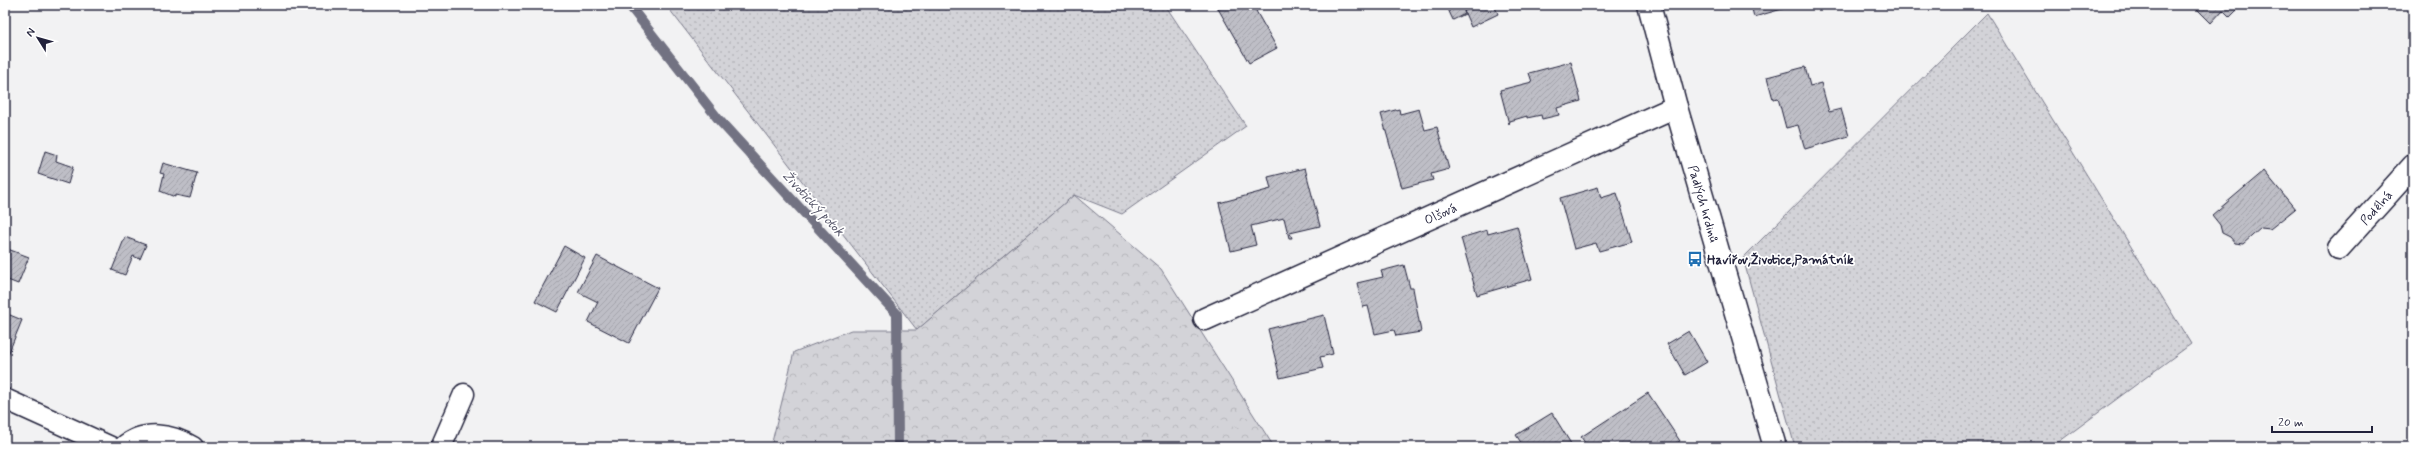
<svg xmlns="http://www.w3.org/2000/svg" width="2418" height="452" viewBox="0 0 2418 452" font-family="Mynerve,sans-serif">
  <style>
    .grass { fill: url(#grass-dots); stroke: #7a7a8a }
    .forest { fill: url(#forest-crowns); stroke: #7a7a8a }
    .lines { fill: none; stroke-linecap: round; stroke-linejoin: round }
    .stream { stroke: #727282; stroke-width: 10 }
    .building { fill: url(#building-hatch); stroke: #22223b }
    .lane-casing { stroke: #22223b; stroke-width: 23 }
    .street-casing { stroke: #22223b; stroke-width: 25 }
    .secondary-casing { stroke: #22223b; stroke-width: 25 }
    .lane { stroke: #fff; stroke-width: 20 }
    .street { stroke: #fff; stroke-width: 22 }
    .secondary { stroke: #fff; stroke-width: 22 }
    .labels { text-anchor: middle; stroke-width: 3.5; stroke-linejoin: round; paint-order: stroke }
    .street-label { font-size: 13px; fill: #22223b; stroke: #fff }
    .poi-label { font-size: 13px; font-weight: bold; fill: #22223b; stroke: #fff; text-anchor: start }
    .water-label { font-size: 14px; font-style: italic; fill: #58586b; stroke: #fff }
  </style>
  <defs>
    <pattern id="grass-dots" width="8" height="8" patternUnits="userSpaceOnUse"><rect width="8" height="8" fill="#d3d3d8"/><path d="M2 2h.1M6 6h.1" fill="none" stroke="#b5b5ba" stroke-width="1.8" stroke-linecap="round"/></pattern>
    <pattern id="forest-crowns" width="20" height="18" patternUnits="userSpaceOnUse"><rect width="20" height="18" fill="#d3d3d8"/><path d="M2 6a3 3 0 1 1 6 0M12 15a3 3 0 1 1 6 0" fill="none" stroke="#b5b5ba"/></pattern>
    <pattern id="building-hatch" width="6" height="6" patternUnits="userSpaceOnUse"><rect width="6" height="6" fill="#bebec6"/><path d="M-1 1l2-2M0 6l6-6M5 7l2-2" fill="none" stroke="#a3a3ab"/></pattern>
  </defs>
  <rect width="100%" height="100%" fill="#f2f2f3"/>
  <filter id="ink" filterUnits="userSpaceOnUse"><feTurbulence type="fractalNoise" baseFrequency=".025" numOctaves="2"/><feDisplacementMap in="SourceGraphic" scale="8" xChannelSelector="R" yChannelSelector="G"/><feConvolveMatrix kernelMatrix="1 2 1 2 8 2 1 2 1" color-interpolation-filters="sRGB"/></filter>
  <g filter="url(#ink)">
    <path class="grass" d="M666 5H1165L1246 126 1122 214 1074 195 917 330Z
      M1987 13 2191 344 2052 447H1795L1743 258Z"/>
    <path class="forest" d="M1074 195 1161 269 1274 447H786L772 442 794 352 851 330H917Z"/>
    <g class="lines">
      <path class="stream" d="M629 5 719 120 897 314 898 447"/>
    </g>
    <path class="building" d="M1216 5H1266L1256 11 1277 48 1249 63Z
      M1446 5H1477L1464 11 1465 14 1453 20Z
      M1477 5H1494L1498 14 1471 27 1464 11Z
      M1751 5H1796L1754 17Z
      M2193 5H2242L2230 17 2223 10 2211 23Z
      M1571 62 1581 101 1557 108 1559 115 1542 119 1541 115 1527 118V116L1510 121 1509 124 1500 90 1532 82 1529 73Z
      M1805 67 1810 86 1821 83 1829 112 1841 109 1849 136 1805 149 1798 125 1786 128 1778 98 1773 99 1767 77Z
      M1399 109 1400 114 1419 109 1425 130 1437 127 1449 169 1431 174 1433 180 1402 188 1381 114Z
      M45 151 57 155 56 161 73 167 68 184 38 174Z
      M163 163 197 173 190 198 175 195V197L160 191 164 174 160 173Z
      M1305 168 1320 226 1290 233 1292 238H1289L1284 218 1251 226 1256 245 1231 251 1219 203 1271 189 1268 177Z
      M2264 171 2295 209 2270 229 2261 228 2243 244 2235 243 2230 237 2222 233 2220 225 2212 215Z
      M1598 187 1601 198 1617 193 1632 242 1599 251 1596 243 1574 249 1560 198Z
      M1517 226 1532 279 1477 295 1461 238 1487 230 1488 234Z
      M125 237 146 245 140 259 133 256 125 275 112 270Z
      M564 246 585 258 557 312 535 301Z
      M5 248 29 257 18 284 5 279Z
      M597 256 658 288 629 343 588 322 598 302 578 292Z
      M1404 265 1410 288H1413L1421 332 1396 336 1394 330 1375 334 1368 306 1363 307 1357 283 1383 277 1381 271Z
      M5 313 22 320 7 357 5 356Z
      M1324 315 1333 354 1320 357 1323 368 1280 378 1268 329Z
      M1689 331 1707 362 1685 375 1667 344Z
      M1648 393 1680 441 1670 447H1588L1581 437Z
      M1552 413 1573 447H1524L1516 435Z"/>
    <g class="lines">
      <defs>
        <path id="lane" d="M5 399 111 447
          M123 447C144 429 172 434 193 447
          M441 447 464 394"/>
        <g id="street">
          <path id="s1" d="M2339 248 2413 166"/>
          <path id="s2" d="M1205 319 1676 107"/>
        </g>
        <g id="secondary">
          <path id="s3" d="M1649 5 1676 107 1775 447"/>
        </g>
      </defs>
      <use href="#lane" class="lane-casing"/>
      <use href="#street" class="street-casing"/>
      <use href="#secondary" class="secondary-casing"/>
      <use href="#lane" class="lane"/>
      <use href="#street" class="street"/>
      <use href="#secondary" class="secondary"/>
    </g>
  </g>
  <defs>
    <symbol id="bus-bare" viewBox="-9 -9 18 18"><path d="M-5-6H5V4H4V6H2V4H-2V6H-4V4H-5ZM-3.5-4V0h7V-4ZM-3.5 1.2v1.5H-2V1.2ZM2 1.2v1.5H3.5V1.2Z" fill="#1f6fb2" stroke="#fff" stroke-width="2.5" paint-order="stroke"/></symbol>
  </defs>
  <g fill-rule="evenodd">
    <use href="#bus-bare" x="1684" y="248" width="22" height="22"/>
  </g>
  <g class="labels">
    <g class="street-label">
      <text dy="5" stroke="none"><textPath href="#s3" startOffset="206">Padlých hrdinů</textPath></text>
      <text dy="5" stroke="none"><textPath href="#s1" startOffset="55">Podélná</textPath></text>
      <text dy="5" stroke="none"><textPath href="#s2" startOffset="258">Olšová</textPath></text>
    </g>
    <g class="poi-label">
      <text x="1707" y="264">Havířov,Životice,Památník</text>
    </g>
    <g class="water-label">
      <text transform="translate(814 203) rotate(47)" y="5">Životický potok</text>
    </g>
  </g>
  <rect width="2418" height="452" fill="none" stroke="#fff" stroke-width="20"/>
  <rect x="10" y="10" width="2398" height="432" fill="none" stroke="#22223b" stroke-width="1.5" filter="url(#ink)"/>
  <g transform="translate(38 38) rotate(307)" stroke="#ffffff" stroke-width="3" paint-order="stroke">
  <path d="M0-3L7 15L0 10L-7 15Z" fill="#22223b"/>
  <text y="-6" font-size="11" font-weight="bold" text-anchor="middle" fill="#22223b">N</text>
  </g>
  <path d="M2272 426v6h100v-6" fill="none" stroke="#22223b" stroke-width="2"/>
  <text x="2278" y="426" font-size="12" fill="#22223b" stroke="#ffffff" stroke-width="3" paint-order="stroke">20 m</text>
</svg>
